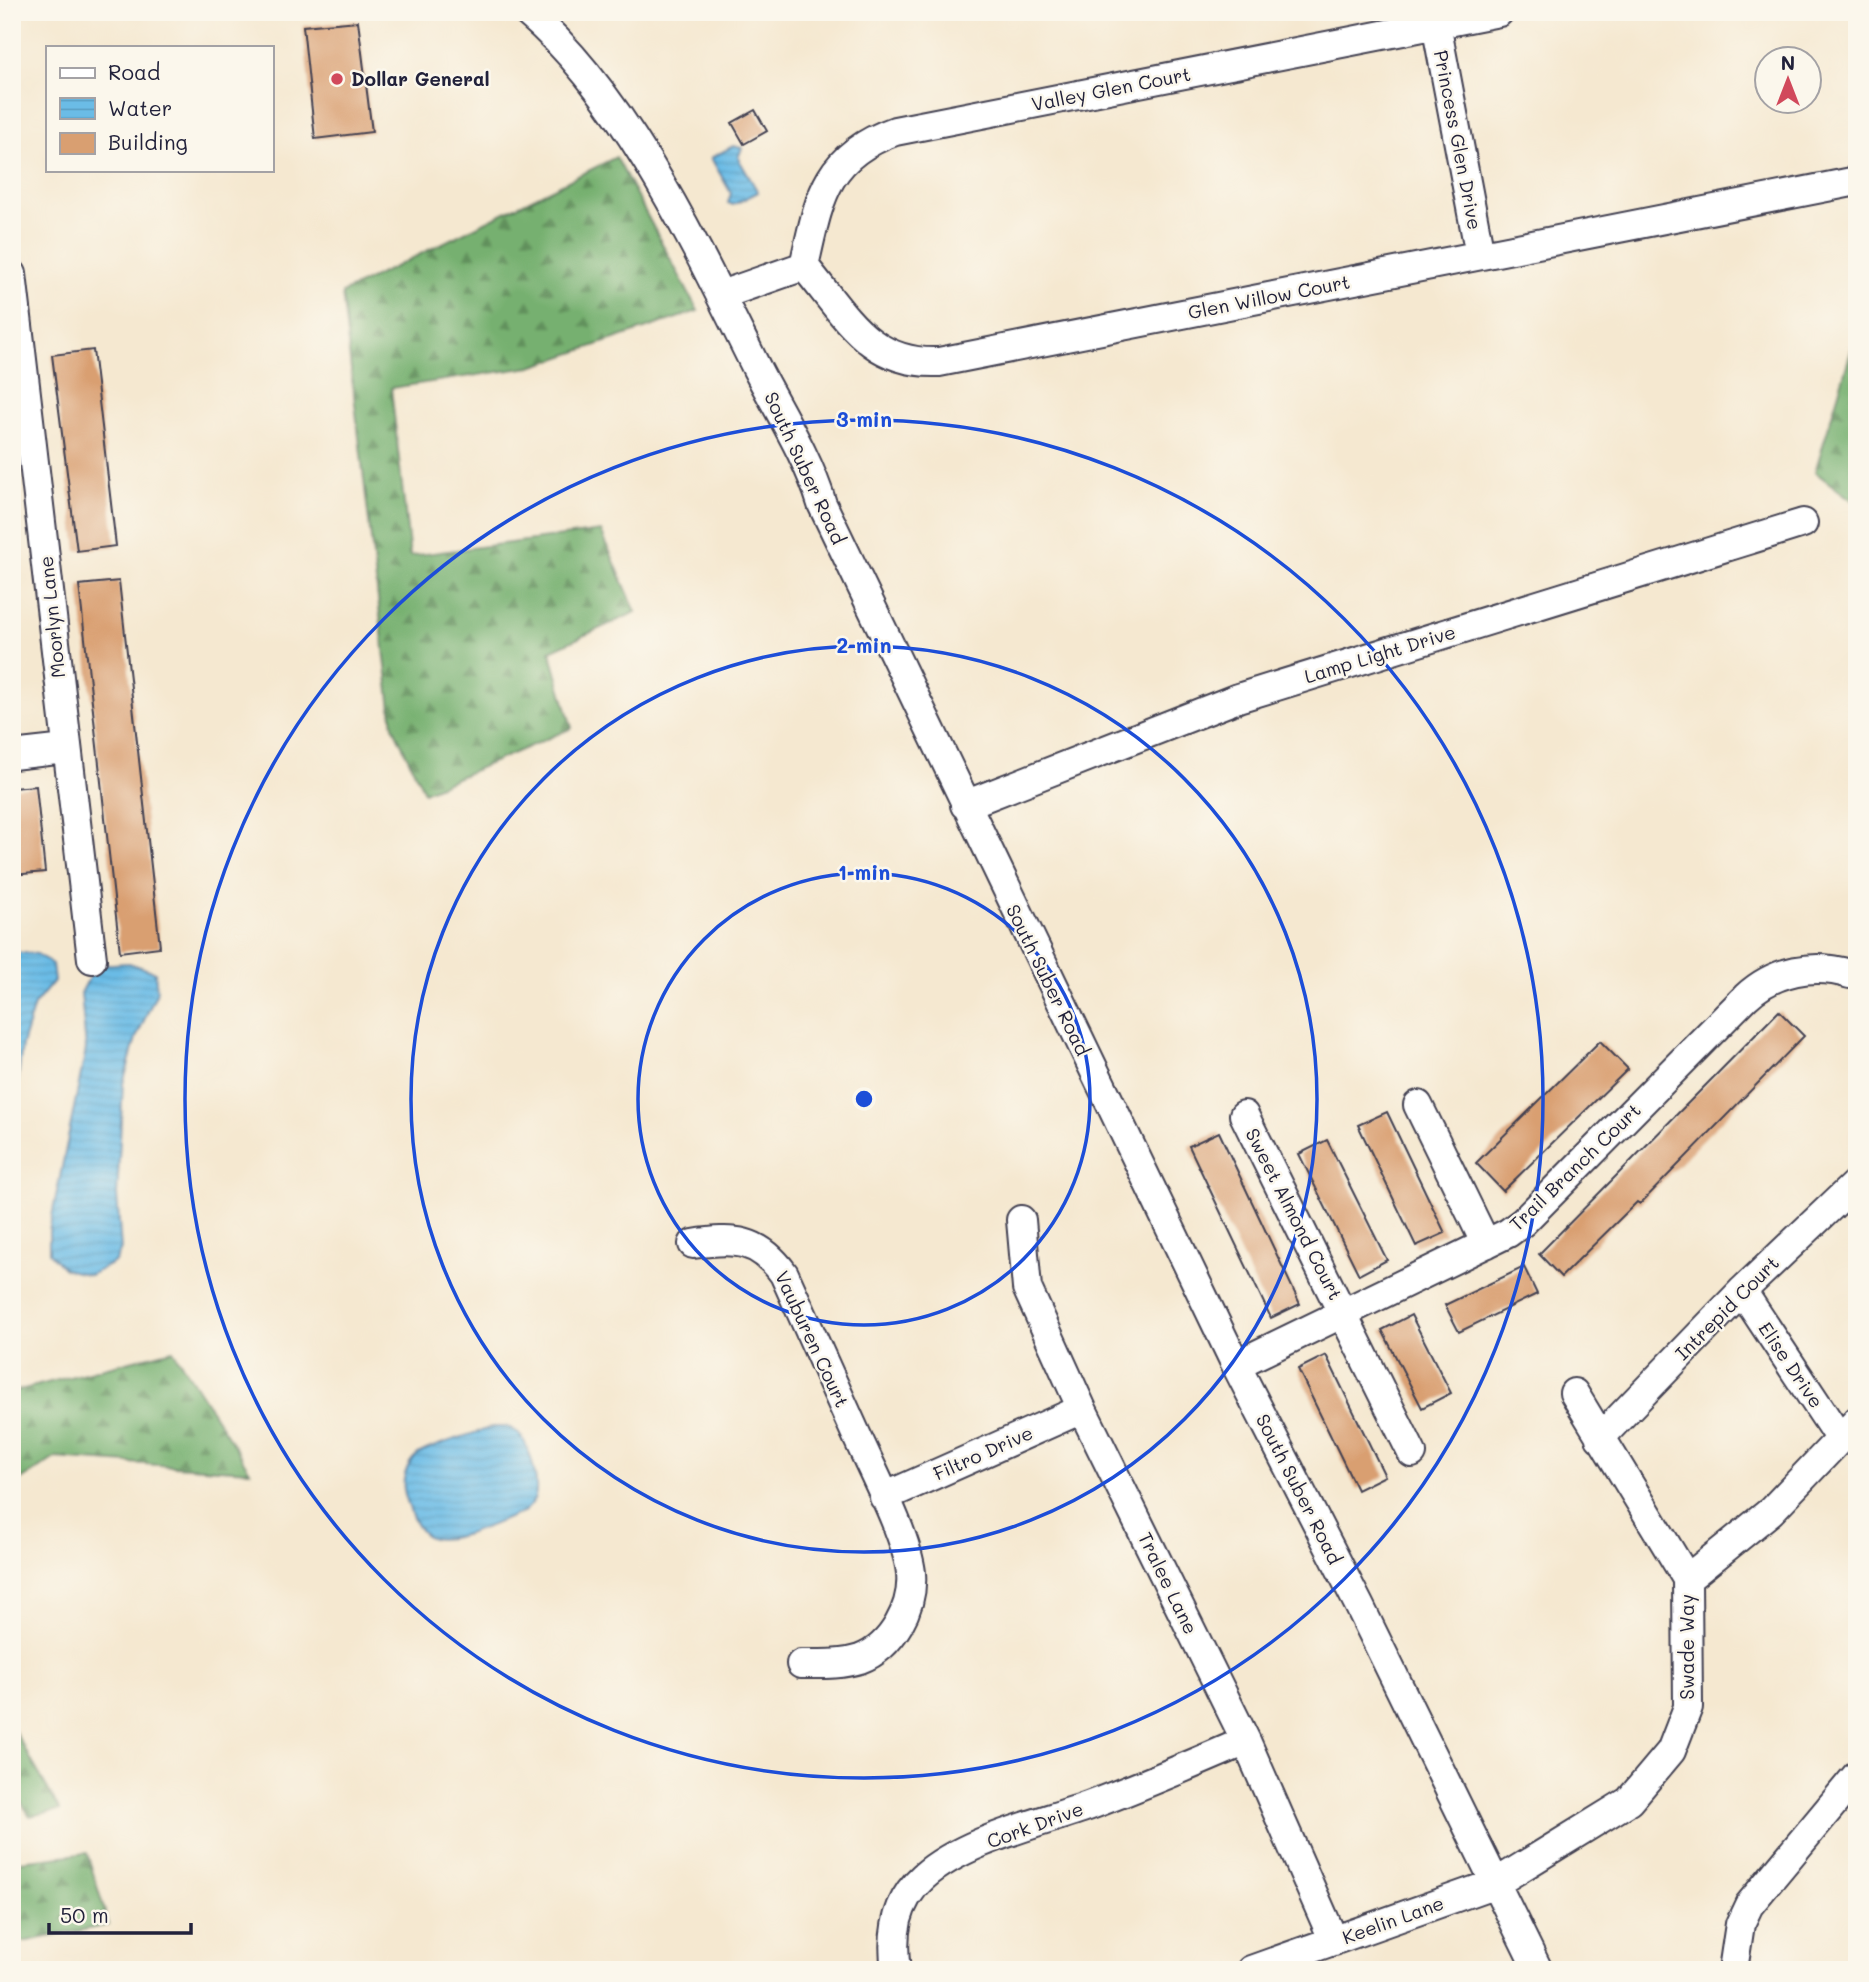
<svg xmlns="http://www.w3.org/2000/svg" width="1869" height="1982" viewBox="0 0 1869 1982" font-family="Mali,sans-serif">
  <style>
    .forest { fill: url(#forest-firs); stroke: #4c6955; stroke-width: 2 }
    .water { fill: url(#water-rules); stroke: #466f90; stroke-width: 2 }
    .building { fill: #d99f71 }
    .lines { fill: none; stroke-linecap: round; stroke-linejoin: round }
    .minor-casing { stroke: #424051; stroke-width: 32 }
    .minor { stroke: #fff; stroke-width: 28 }
    .ring { fill: none; stroke: #1d4ed8; stroke-width: 3.5 }
    .poi-dot { fill: #d1495b; stroke: #fbf7ec; stroke-width: 2.5 }
    .labels { text-anchor: middle; stroke-width: 5; stroke-linejoin: round; paint-order: stroke }
    .poi-label { font-size: 19px; font-weight: bold; fill: #22223b; stroke: #fbf7ec; text-anchor: start }
    .street-label { font-size: 19px; fill: #22223b; stroke: #fbf7ec }
    .centre { fill: #1d4ed8; stroke: #fbf7ec; stroke-width: 3.5 }
    .ring-label { font-size: 21px; text-anchor: middle; font-weight: bold; fill: #1d4ed8; stroke: #fbf7ec; stroke-width: 5; stroke-linejoin: round; paint-order: stroke }
  </style>
  <defs>
    <pattern id="forest-firs" width="22" height="20" patternUnits="userSpaceOnUse" patternTransform="scale(1.75)"><rect width="22" height="20" fill="#76b06f"/><path d="M5 1l3.5 6h-7zM16 11l3.5 6h-7z" fill="#608f5c"/></pattern>
    <pattern id="water-rules" width="6" height="5" patternUnits="userSpaceOnUse" patternTransform="scale(1.75)"><rect width="6" height="5" fill="#6bbce6"/><path d="M0 2.5h6" fill="none" stroke="#5ca1c6"/></pattern>
  </defs>
  <rect width="100%" height="100%" fill="#fbf7ec"/>
  <filter id="ink" filterUnits="userSpaceOnUse"><feTurbulence type="fractalNoise" baseFrequency=".0143" numOctaves="2"/><feDisplacementMap in="SourceGraphic" scale="14" xChannelSelector="R" yChannelSelector="G"/><feConvolveMatrix kernelMatrix="1 2 1 2 8 2 1 2 1" color-interpolation-filters="sRGB"/></filter>
  <filter id="wash" filterUnits="userSpaceOnUse"><feTurbulence type="fractalNoise" baseFrequency=".00686" numOctaves="4" result="noise"/><feDisplacementMap in="SourceGraphic" scale="28" xChannelSelector="R" yChannelSelector="G"/><feGaussianBlur stdDeviation="1.57" result="paint"/><feColorMatrix in="noise" values="0 0 0 0 0 0 0 0 0 0 0 0 0 0 0 0 0 1.4 0 .05"/><feComposite in="paint" operator="in"/></filter>
  <g filter="url(#wash)">
    <rect width="100%" height="100%" fill="#f5e8d0"/>
    <path class="forest" d="M616 157 698 311 531 367 391 388 410 556 601 531 636 612 550 651 572 728 424 792 393 726 342 293Z
      M1857 331V504L1815 472Z
      M173 1350 250 1471 55 1458 12 1486V1392Z
      M12 1727 60 1810 30 1816 12 1788Z
      M87 1853 109 1925 12 1944V1862Z"/>
    <path class="water" d="M733 146 742 148 738 158 758 192 733 205 728 203 731 193 711 158Z
      M12 952 37 954 52 964 54 981 34 1005 22 1045 12 1134Z
      M129 963 155 972 157 992 136 1038 123 1084 117 1195 121 1249 115 1262 90 1275 64 1269 49 1253V1231L86 1049 81 993 96 965Z
      M493 1427C501 1427 508 1426 515 1431 529 1440 537 1476 536 1492 535 1501 531 1505 525 1511 504 1519 441 1552 423 1533 413 1523 409 1508 405 1494 401 1481 406 1464 417 1455 427 1446 477 1433 493 1427Z"/>
    <g id="blocks">
      <path class="building" d="M358 21 372 132 315 139 303 26Z
        M755 110 767 131 744 144 732 123Z
        M93 350 116 546 77 551 52 355Z
        M119 581 160 947 120 952 79 585Z
        M36 786 45 872 12 875V788Z
        M1779 1011 1804 1036 1640 1204 1637 1202 1561 1277 1539 1254Z
        M1600 1041 1628 1069 1503 1191 1476 1163Z
        M1387 1112 1445 1233 1416 1246 1358 1125Z
        M1219 1132 1300 1304 1271 1318 1189 1146Z
        M1327 1140 1387 1260 1359 1275 1299 1154Z
        M1524 1267 1537 1294 1459 1332 1445 1305Z
        M1411 1315 1451 1393 1422 1408 1382 1330Z
        M1326 1355 1385 1476 1357 1490 1298 1369Z"/>
    </g>
  </g>
  <g filter="url(#ink)">
    <use href="#blocks" fill-opacity="0" stroke="#424051" stroke-width="2"/>
    <g class="lines">
      <defs>
        <path id="minor" d="M527 12C627 96 699 253 757 369 779 412 808 457 822 504L1236 1365 1359 1605 1538 1970
          M1436 24 1480 255
          M804 266C819 200 824 156 895 131L1499 12
          M12 274 92 959
          M721 295 804 266C845 314 868 365 939 362L1857 181
          M12 755 66 749
          M965 805 1238 698 1803 523
          M1418 1105 1486 1244
          M1244 1115 1412 1453
          M1021 1220 1027 1288 1082 1409 1246 1741 1334 1941
          M693 1244C734 1238 758 1238 784 1274 808 1327 832 1381 856 1434 872 1470 907 1536 911 1573 914 1607 892 1647 860 1659 841 1665 821 1664 801 1664
          M1742 1291 1840 1439
          M1236 1365 1508 1233 1523 1222 1746 997C1775 970 1814 963 1850 974
          M1600 1438 1742 1291 1857 1182
          M884 1497 1082 1409
          M1687 1579 1771 1511 1857 1421
          M896 1970C891 1935 895 1902 923 1877 963 1841 1037 1824 1088 1806 1141 1786 1193 1764 1246 1741
          M1251 1970 1496 1883 1629 1801 1671 1751 1688 1707 1687 1579 1574 1393
          M1733 1970 1740 1924 1749 1905 1857 1775"/>
      </defs>
      <use href="#minor" class="minor-casing"/>
      <use href="#minor" class="minor"/>
    </g>
  </g>
  <g class="ring">
    <circle cx="864" cy="1099" r="226"/>
    <circle cx="864" cy="1099" r="453"/>
    <circle cx="864" cy="1099" r="679"/>
  </g>
  <circle class="poi-dot" cx="337" cy="79" r="7"/>
  <g class="labels">
    <g class="poi-label">
      <text x="351" y="86">Dollar General</text>
    </g>
    <g class="street-label">
      <text transform="translate(1111 89) rotate(-11)" y="7">Valley Glen Court</text>
      <text transform="translate(1458 140) rotate(79)" y="7">Princess Glen Drive</text>
      <text transform="translate(1269 297) rotate(-11)" y="7">Glen Willow Court</text>
      <text transform="translate(805 468) rotate(65)" y="7">South Suber Road</text>
      <text transform="translate(52 617) rotate(-96)" y="7">Moorlyn Lane</text>
      <text transform="translate(1380 654) rotate(-17)" y="7">Lamp Light Drive</text>
      <text transform="translate(1048 980) rotate(64)" y="7">South Suber Road</text>
      <text transform="translate(1575 1167) rotate(-44)" y="7">Trail Branch Court</text>
      <text transform="translate(1294 1214) rotate(63)" y="7">Sweet Almond Court</text>
      <text transform="translate(1727 1308) rotate(-45)" y="7">Intrepid Court</text>
      <text transform="translate(812 1339) rotate(65)" y="7">Vauburen Court</text>
      <text transform="translate(1791 1365) rotate(56)" y="7">Elise Drive</text>
      <text transform="translate(983 1453) rotate(-24)" y="7">Filtro Drive</text>
      <text transform="translate(1299 1489) rotate(63)" y="7">South Suber Road</text>
      <text transform="translate(1168 1583) rotate(64)" y="7">Tralee Lane</text>
      <text transform="translate(1687 1647) rotate(-90)" y="7">Swade Way</text>
      <text transform="translate(1035 1825) rotate(-20)" y="7">Cork Drive</text>
      <text transform="translate(1393 1920) rotate(-20)" y="7">Keelin Lane</text>
    </g>
  </g>
  <circle cx="864" cy="1099" r="10" class="centre"/>
  <g class="ring-label">
    <text x="864" y="427">3 min</text>
    <text x="864" y="653">2 min</text>
    <text x="864" y="880">1 min</text>
  </g>
  <rect width="1869" height="1982" fill="none" stroke="#fbf7ec" stroke-width="42"/>
  <rect x="46" y="46" width="228" height="126" fill="#fbf7ec" stroke="#a4a2a5" stroke-width="2"/>
  <rect x="60" y="68" width="35" height="10" fill="#ffffff" stroke="#a4a2a5" stroke-width="2"/>
  <text x="108" y="80" font-size="21" fill="#22223b">Road</text>
  <rect x="60" y="98" width="35" height="21" fill="url(#water-rules)" stroke="#a4a2a5" stroke-width="2"/>
  <text x="108" y="116" font-size="21" fill="#22223b">Water</text>
  <rect x="60" y="133" width="35" height="21" fill="#d99f71" stroke="#a4a2a5" stroke-width="2"/>
  <text x="108" y="150" font-size="21" fill="#22223b">Building</text>
  <g transform="translate(1788 80)"><circle r="33" fill="#fbf7ec" stroke="#a4a2a5" stroke-width="2"/>
  <path d="M0-5L12 26L0 18L-12 26Z" fill="#d1495b"/>
  <text y="-10" font-size="19" font-weight="bold" text-anchor="middle" fill="#22223b">N</text>
  </g>
  <path d="M49 1923v10h142v-10" fill="none" stroke="#22223b" stroke-width="3.5"/>
  <text x="60" y="1923" font-size="21" fill="#22223b" stroke="#fbf7ec" stroke-width="5" paint-order="stroke">50 m</text>
</svg>
